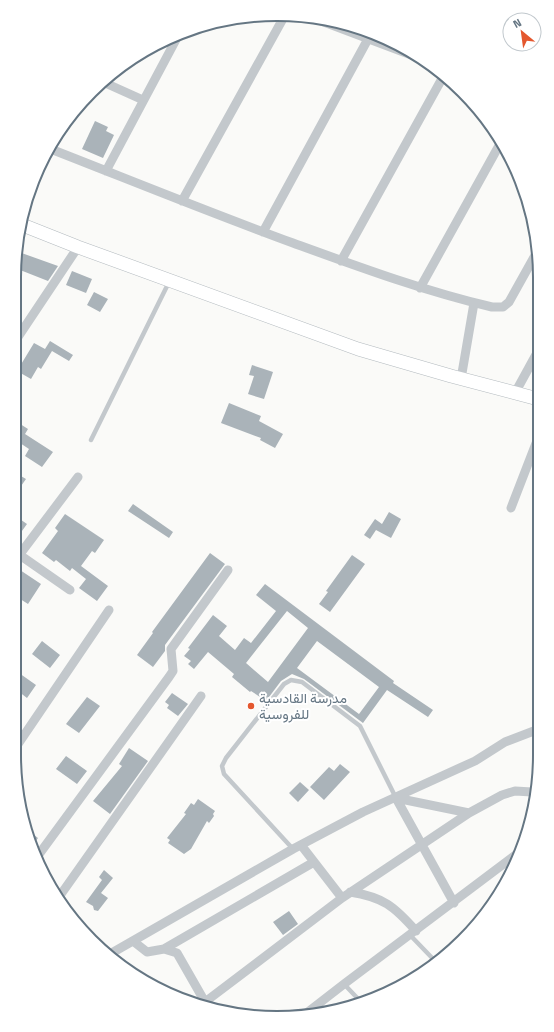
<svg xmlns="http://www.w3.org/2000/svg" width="554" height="1032" viewBox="0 0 554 1032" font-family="'Titillium Web',Vazirmatn,sans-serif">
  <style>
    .building { fill: #aab3b9; fill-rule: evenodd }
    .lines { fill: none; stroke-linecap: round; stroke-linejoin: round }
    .secondary-casing { stroke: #b3babf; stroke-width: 14 }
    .lane { stroke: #c3c8cc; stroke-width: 4.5 }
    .street { stroke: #c3c8cc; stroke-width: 9 }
    .secondary { stroke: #fff; stroke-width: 13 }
    .poi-dot { fill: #e4572e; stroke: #fff; stroke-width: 1.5 }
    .labels { text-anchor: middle; stroke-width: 4; stroke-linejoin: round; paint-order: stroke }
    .poi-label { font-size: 14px; fill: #657683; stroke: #fff; text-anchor: start }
    .rim { fill: none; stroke: #657683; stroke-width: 2 }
  </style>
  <rect width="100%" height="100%" fill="#fafaf8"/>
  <path class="building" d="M95 121 108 127 106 131 114 135 103 158 82 149Z
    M16 251 58 266 48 281 15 268Z
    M72 271 92 279 86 293 66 285Z
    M94 292 108 299 100 312 87 305Z
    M50 341 73 355 69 361 52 351 41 369 38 367 31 379 17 371 34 343 45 349Z
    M252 365 273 372 264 399 248 394 254 376 249 375Z
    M229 403 261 416 259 421 283 434 275 448 260 440 261 438 221 423Z
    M14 420 28 429 25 434 53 452 42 467 25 456 29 449 14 439Z
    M14 472 26 479 14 496Z
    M133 504 173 532 169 538 128 511Z
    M389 512 401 519 391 538 376 530 370 539 364 535 375 519 382 524Z
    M65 514 104 540 95 553 92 551 81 566 108 586 97 601 79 588 86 579 72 568 70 571 56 560 54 562 42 553 58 531 55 528Z
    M14 515 27 524 14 542Z
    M210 553 225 564 165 645V651L153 667 137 655 153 633 152 632Z
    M352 555 365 564 330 612 319 604 328 592 326 591Z
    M20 570 41 584 28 604 14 595V579Z
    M265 584 394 681 393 683 433 710 428 717 387 690 363 723 304 679 292 674 281 681 266 701 251 691 250 692 232 677 234 674 208 652 194 669 188 664 191 661 184 656 190 649 188 648 213 615 227 626 219 636 235 650 244 638 251 643 276 611 256 595ZM287 611 308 628 268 682 246 663ZM317 641 379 687 359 714 297 668Z
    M42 641 60 655 50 668 32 654Z
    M19 673 36 685 27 698 14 688V680Z
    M172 693 188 704 178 716 167 708 169 705 165 702Z
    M87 697 100 706 79 733 66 724Z
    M129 748 148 761 110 814 93 801 122 766 119 764Z
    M66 756 87 771 77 784 56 769Z
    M340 764 350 772 324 800 310 787 329 767 334 771Z
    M300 782 309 790 298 802 289 793Z
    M198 799 215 811 213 814 214 816 209 823 207 821 191 849 184 854 168 843 170 840 167 838 186 814 184 813 191 803 194 805Z
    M26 829 38 838 32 846 28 840Z
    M104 870 113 878 101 893 108 898 98 911 94 910 93 906 86 902 102 880 99 877Z
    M289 911 298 924 283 935 273 922Z"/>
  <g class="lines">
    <defs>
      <path id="secondary" d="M20 224 78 247 358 349 451 376 538 399"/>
    </defs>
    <use href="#secondary" class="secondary-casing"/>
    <path class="lane" d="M91 440 169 282
      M293 849 224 774 222 766 226 758 284 684 291 680 302 682 360 726 396 798
      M410 935 436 962
      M344 984 361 1002"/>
    <path class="street" d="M308 16 422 59
      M103 82 143 100
      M48 148C130 180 211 213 293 243 359 267 424 291 492 307H503L509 302 538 250
      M106 171 179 34
      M182 201 285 15
      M263 232 368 39
      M341 261 444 75
      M420 288 501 142
      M14 343 78 247
      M461 379 474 303
      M515 393 538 351
      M511 508 538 438
      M14 551 70 590
      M14 562 78 477
      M14 750 109 610
      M301 845 342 898
      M37 857 169 677 173 671 171 649 228 570
      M350 892C383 897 394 906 416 931
      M59 897 201 696
      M454 903 396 798 469 813
      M133 941 147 952 164 949 177 953 209 1009
      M164 949 314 862
      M110 954 293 849 363 812 475 761 505 742 539 729
      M205 1002 342 898 469 813 502 795 515 791 532 792 536 795
      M304 1015 344 984 518 853"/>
    <use href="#secondary" class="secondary"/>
  </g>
  <circle class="poi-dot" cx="251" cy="706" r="4"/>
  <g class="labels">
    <g class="poi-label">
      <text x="259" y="703">مدرسة القادسية<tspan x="259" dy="16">للفروسية</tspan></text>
    </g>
  </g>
  <path d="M0 0H554V1032H0ZM277 21H277A256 256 0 0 1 533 277V755A256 256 0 0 1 277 1011H277A256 256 0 0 1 21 755V277A256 256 0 0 1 277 21Z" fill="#fff" fill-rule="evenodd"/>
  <path class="rim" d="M277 21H277A256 256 0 0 1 533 277V755A256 256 0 0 1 277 1011H277A256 256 0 0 1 21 755V277A256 256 0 0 1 277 21Z"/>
  <g transform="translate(522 32) rotate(331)"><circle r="19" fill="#ffffff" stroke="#c1c8cd"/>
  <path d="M0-3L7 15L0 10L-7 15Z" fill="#e4572e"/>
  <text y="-6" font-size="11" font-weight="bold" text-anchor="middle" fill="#657683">N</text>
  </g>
</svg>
